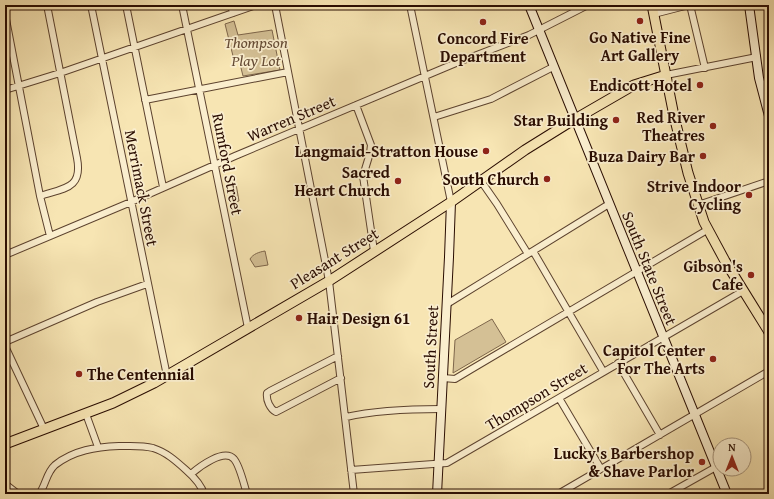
<svg xmlns="http://www.w3.org/2000/svg" width="774" height="499" viewBox="0 0 774 499" font-family="'Gentium Book Plus',serif">
  <style>
    .green { fill: #d4c095; stroke: #7e664b }
    .lines { fill: none; stroke-linecap: round; stroke-linejoin: round }
    .street-casing { stroke: #5c422e; stroke-width: 8 }
    .secondary-casing { stroke: #290c01; stroke-width: 10 }
    .primary-casing { stroke: #290c01; stroke-width: 11 }
    .street { stroke: #faeece; stroke-width: 6 }
    .secondary { stroke: #faeece; stroke-width: 8 }
    .primary { stroke: #f7e5b3; stroke-width: 9 }
    .poi-dot { fill: #8f2418; stroke: #faeece; stroke-width: 1.5 }
    .labels { text-anchor: middle; stroke-width: 3.5; stroke-linejoin: round; paint-order: stroke }
    .poi-label { font-size: 16px; font-weight: bold; fill: #290c01; stroke: #faeece; text-anchor: end }
    .park-label { font-size: 16px; font-style: italic; fill: #654b35; stroke: #faeece }
    .street-label { font-size: 16px; fill: #290c01; stroke: #faeece }
  </style>
  <rect width="100%" height="100%" fill="#f7e5b3"/>
  <filter id="stains"><feTurbulence type="fractalNoise" baseFrequency=".005" numOctaves="4"/><feColorMatrix values="0 0 0 0 .2 0 0 0 0 .09 0 0 0 0 .02 0 0 0 .5 -.17"/></filter>
  <radialGradient id="worn" r=".72"><stop offset=".6" stop-color="#630" stop-opacity="0"/><stop offset="1" stop-color="#630" stop-opacity=".3"/></radialGradient>
  <path class="green" d="M234 21 238 35 272 30 280 70 243 76 239 60H234L225 24Z
    M236 184 239 201 235 202 232 185Z
    M265 251 268 265 255 267 250 259C253 254 259 252 265 251Z
    M492 319 506 342 453 373 455 340Z"/>
  <g class="lines">
    <defs>
      <path id="street" d="M91 5 167 376
        M126 5 163 187
        M182 5 248 328
        M231 5 233 13
        M275 5 329 281 354 494
        M410 5 451 202
        M690 5 705 68
        M5 14 40 196 50 236
        M654 14 689 5
        M666 75 757 57
        M5 90 60 73 256 5
        M145 100 288 72
        M356 105 371 145 370 153 363 176 374 251
        M434 117 491 99 553 67
        M481 181 497 204 528 254
        M40 196C64 188 83 189 77 158L47 5
        M698 205 769 181
        M533 251 603 371
        M5 255 131 202 235 156 456 63 529 35 588 5
        M447 304 609 204
        M5 342 97 302 147 284
        M5 346 44 429
        M338 356 270 391 267 393C266 400 270 409 276 412L341 378
        M618 363 660 435
        M443 378 455 379 470 370 707 230
        M559 398 601 469
        M86 414 98 447
        M346 417C377 410 409 409 441 409
        M351 470 447 463 743 291
        M191 474C199 467 224 448 234 459 240 466 244 485 247 494
        M5 484 18 494
        M39 494C46 485 46 473 55 465 74 450 96 447 119 446 130 446 142 445 153 448 166 452 176 461 186 470 194 477 201 484 204 494
        M558 494 769 371
        M668 494 716 467"/>
      <path id="secondary" d="M529 5 727 494
        M749 5 759 78 769 116
        M437 494 449 257 451 202"/>
      <path id="primary" d="M652 5 674 116 688 173 704 222 725 261 769 332
        M5 444 113 403 154 383 329 281 451 202 525 150 570 122 634 85 666 75"/>
    </defs>
    <use href="#street" class="street-casing"/>
    <use href="#secondary" class="secondary-casing"/>
    <use href="#primary" class="primary-casing"/>
    <use href="#street" class="street"/>
    <use href="#secondary" class="secondary"/>
    <use href="#primary" class="primary"/>
  </g>
  <g class="poi-dot">
    <circle cx="640" cy="21" r="4"/>
    <circle cx="483" cy="22" r="4"/>
    <circle cx="700" cy="85" r="4"/>
    <circle cx="616" cy="120" r="4"/>
    <circle cx="713" cy="126" r="4"/>
    <circle cx="486" cy="151" r="4"/>
    <circle cx="703" cy="156" r="4"/>
    <circle cx="547" cy="179" r="4"/>
    <circle cx="398" cy="181" r="4"/>
    <circle cx="749" cy="195" r="4"/>
    <circle cx="751" cy="275" r="4"/>
    <circle cx="299" cy="318" r="4"/>
    <circle cx="713" cy="359" r="4"/>
    <circle cx="79" cy="374" r="4"/>
    <circle cx="702" cy="462" r="4"/>
  </g>
  <g class="labels">
    <g class="poi-label">
      <text x="640" y="43" text-anchor="middle">Go Native Fine<tspan x="640" dy="18">Art Gallery</tspan></text>
      <text x="483" y="44" text-anchor="middle">Concord Fire<tspan x="483" dy="18">Department</tspan></text>
      <text x="692" y="91">Endicott Hotel</text>
      <text x="705" y="123">Red River<tspan x="705" dy="18">Theatres</tspan></text>
      <text x="608" y="126">Star Building</text>
      <text x="478" y="157">Langmaid-Stratton House</text>
      <text x="695" y="162">Buza Dairy Bar</text>
      <text x="390" y="178">Sacred<tspan x="390" dy="18">Heart Church</tspan></text>
      <text x="539" y="185">South Church</text>
      <text x="741" y="192">Strive Indoor<tspan x="741" dy="18">Cycling</tspan></text>
      <text x="743" y="272">Gibson's<tspan x="743" dy="18">Cafe</tspan></text>
      <text x="307" y="324" text-anchor="start">Hair Design 61</text>
      <text x="705" y="356">Capitol Center<tspan x="705" dy="18">For The Arts</tspan></text>
      <text x="87" y="380" text-anchor="start">The Centennial</text>
      <text x="694" y="459">Lucky's Barbershop<tspan x="694" dy="18">&amp; Shave Parlor</tspan></text>
    </g>
    <g class="park-label">
      <text x="256" y="48">Thompson<tspan x="256" dy="18">Play Lot</tspan></text>
    </g>
    <g class="street-label">
      <text transform="translate(291 118) rotate(-23)" y="6">Warren Street</text>
      <text transform="translate(228 164) rotate(79)" y="6">Rumford Street</text>
      <text transform="translate(142 188) rotate(79)" y="6">Merrimack Street</text>
      <text transform="translate(334 258) rotate(-32)" y="6">Pleasant Street</text>
      <text transform="translate(650 268) rotate(68)" y="6">South State Street</text>
      <text transform="translate(430 347) rotate(-87)" y="6">South Street</text>
      <text transform="translate(536 396) rotate(-31)" y="6">Thompson Street</text>
    </g>
  </g>
  <rect width="774" height="499" fill="none" stroke="#f7e5b3" stroke-width="20"/>
  <rect x="6" y="6" width="762" height="487" fill="none" stroke="#290c01" stroke-width="2"/>
  <rect x="10" y="10" width="754" height="479" fill="none" stroke="#290c01"/>
  <g transform="translate(732 457)"><circle r="19" fill="#faeece" stroke="#a6947c"/>
  <path d="M0-3L7 15L0 10L-7 15Z" fill="#8f2418"/>
  <text y="-6" font-size="11" font-weight="bold" text-anchor="middle" fill="#290c01">N</text>
  </g>
  <rect width="100%" height="100%" filter="url(#stains)"/>
  <rect width="100%" height="100%" fill="url(#worn)"/>
</svg>
